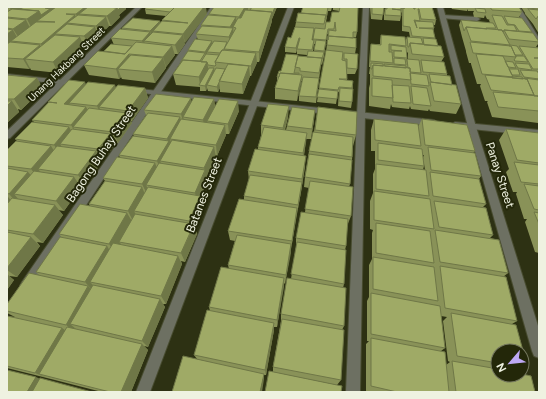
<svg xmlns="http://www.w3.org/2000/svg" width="546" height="399" viewBox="0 0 546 399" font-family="Figtree,sans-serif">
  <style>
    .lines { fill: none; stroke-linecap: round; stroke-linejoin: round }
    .service-casing { stroke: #484c30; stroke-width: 2 }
    .minor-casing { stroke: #484c30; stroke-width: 2 }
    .tertiary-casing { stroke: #484c30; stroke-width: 2 }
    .service { fill: #6d7062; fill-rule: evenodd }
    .minor { fill: #6d7062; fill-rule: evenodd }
    .tertiary { fill: #6d7062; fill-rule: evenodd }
    .wall { fill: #899258; fill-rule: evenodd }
    .shaded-wall { fill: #6f7747 }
    .building { fill: #9faa66; stroke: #6f7747 }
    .labels { text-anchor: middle; stroke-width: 4; stroke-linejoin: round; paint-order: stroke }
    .far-street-label { font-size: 10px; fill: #eff2e1; stroke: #232709 }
    .street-label { font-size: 12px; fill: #eff2e1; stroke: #232709 }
  </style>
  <rect width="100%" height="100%" fill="#2d3113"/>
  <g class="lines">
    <defs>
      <path id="service" d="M363 7H369L365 114 360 392H346L357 114Z
        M443 15 477 17 480 19 477 21 441 18 440 17Z"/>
      <path id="minor" d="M136 7H142L10 138 7 139V131Z
        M211 7H217L30 290 26 292 22 290 20 286 22 282Z
        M288 7H294L150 392H136Z
        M437 7H443L476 127 539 329V358L534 356 532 351 468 127Z
        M517 9H521L539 38V45L536 43 516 10Z"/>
      <path id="tertiary" d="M7 74 80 82 84 84 80 86 7 78Z
        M130 88 434 120 438 123 434 126 133 92 129 90Z
        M455 122 539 130V136L452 127 451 125Z"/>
    </defs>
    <use href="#service" class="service-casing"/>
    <use href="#minor" class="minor-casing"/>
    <use href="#tertiary" class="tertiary-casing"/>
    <use href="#service" class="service"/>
    <use href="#minor" class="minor"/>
    <use href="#tertiary" class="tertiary"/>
  </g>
  <path class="wall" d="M7 7H128H126V9L119 15 120 17 111 26H109L100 35H98L99 36 89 46H84V47L58 73 31 70 30 68 29 69 7 67Z
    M214 7H277L272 19V21L259 62H257L251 76H250L243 94 220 92V88L218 92 208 91 207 88 206 91H200V87L176 85 173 74 188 51V50L198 40 196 34 201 27V25L209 15V14Z
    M303 7H332L331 11H328L326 22H330L339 12V11L333 10V7H358L357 32 356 37H353L356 48 355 54 357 69 355 74H347V80L353 81 352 102 351 108 338 106 339 92H338L336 104 317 102 319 89 326 53 328 34H327L324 56 322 65 321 64 316 103 299 101V96L302 81H301L297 101 275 99V88L277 82V77L281 71 298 56 307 57V55L297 54V49L299 43 296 53 285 52V47L291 38 295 27 296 22 301 13ZM314 33 313 40H312ZM314 44H316L314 51H313Z
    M370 7H384L382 20 371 19Z
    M386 7H432L436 20 435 25H433L434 28 433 30 435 38V39L444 57 441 62 447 74V76L452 85 461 104 456 114 430 111 429 109 428 111 411 109 410 106 409 109 392 107 391 104 390 109 369 106V88L370 84V74H369L370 67H369L370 49 371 44H380V40L381 35 405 42 407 37H410L409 32 402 31V13L401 12V16L400 21 384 20V14ZM407 52 408 53V59H407L406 63 407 58Z
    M451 7H519L522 12 519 17 539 42 536 47 539 48V122L538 123 492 117 487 102 488 101H485L480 86 481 84H477L471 64V63H469L466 52V51L462 37 459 25 461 20 490 23 489 20H490L487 19 485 15 484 18 474 17 473 13 474 11H468V9L467 11 452 9Z
    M521 7H539V34L533 24 525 14V13Z
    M145 9 207 14 184 43 185 44 178 54H174L175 55 166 67V68L155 83 122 79 121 77 119 79 89 75 84 65 114 45 111 38 122 30V28L160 22 162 21V20L166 16 146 14Z
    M7 75 37 78 43 89 21 110 18 109 19 112 7 123Z
    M86 84 116 87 145 88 148 98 132 121H131L132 123 118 143 114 142 115 144 104 159H100L102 162 85 185 79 184 81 187 64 211 58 210 63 215 43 243 37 242 40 246 17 277 9 276 14 280 7 290V150L17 141 15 139 34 122 32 120 49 103 48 102Z
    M214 99 215 106 239 111 229 134H226V135L217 156 216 155V157L207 178 208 181 200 197 202 206 194 225 197 234 185 262 181 261 182 264 166 304H163L165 307 148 347 144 346 148 350 131 392H102L51 379 7 368V316L15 317 7 313V304L40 276 36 272 62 238 59 234 90 206 89 204 105 181 103 178 120 158 119 155 134 136 133 134 146 115 144 110 192 102Z
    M318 107 356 135 353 146 352 160 350 184 349 187 351 216 347 226 346 246 345 250 344 284 343 288 344 326 342 330 341 380 337 385 273 372V367L281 321V314L291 279 296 247V238L305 212 309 188 304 187 305 177 309 151 314 132Z
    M288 117 285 130H286L287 126 314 120 311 139H306L304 156 305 167 301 192 297 214 285 284 284 283 277 327H274V330L266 375H264V379L197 359 194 355 210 311 209 307 229 269 228 265 235 241 230 240 228 231 244 200V196L249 180 248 171 258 150V147L261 136V125Z
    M374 119 418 124V127L422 119 467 125 475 151 473 153H475L481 176 479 179 486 204 483 207 486 208 493 235 490 238 499 240 508 273 503 277H506L517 321 512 324 516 325 528 369 522 371V351H498V375H522V374L531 376 535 392H370L366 391V344L369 341H367V301L369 297V265L372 259V233L373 230 370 229V201L373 193V174L375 169V151H371V130ZM423 155H424L423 158 425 170H423L424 166ZM441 316 447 317 443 321 448 361 450 362 446 365 445 352 441 351 445 348Z
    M506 129 539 133V253L535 252 525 222 527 219H524L516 194 517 192H513L506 172 509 169 499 140Z"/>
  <path class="shaded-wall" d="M11 7H25L15 17 10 8Z
    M47 7H57L44 20 41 15 45 8Z
    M85 7H88L79 14 83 22 80 24 76 14Z
    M121 7H126V9L119 15 120 17 111 26 107 16 117 8Z
    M201 7H206L207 14 185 43 183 34Z
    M245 7H248V10L240 26 239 17Z
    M275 7H277L272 19V21L259 62V52L272 12Z
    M39 11 44 21H37L39 24 32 29 27 19Z
    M75 15 79 24 67 23 71 32 55 34 59 42 46 54 41 44Z
    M106 17 109 26 100 35 96 26Z
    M236 17 237 27 236 28 233 27 234 38 230 46 229 37 231 33 230 27Z
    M26 20 31 30 19 38 13 29Z
    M160 21 162 30 153 31 155 39 153 41 150 31Z
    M95 27 99 36 89 46 84 36Z
    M13 30 18 39 11 41 12 44 7 48V34Z
    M150 32 153 42 144 41 147 49 145 51 142 41Z
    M183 35 185 44 178 54 175 45Z
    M80 37 84 47 58 73 53 62Z
    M299 38V43L296 53V48Z
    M212 41 213 46 207 52V55L206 57 205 52Z
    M40 45 46 55 25 59 30 68 29 69 23 59Z
    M172 46 175 55 166 67 163 57Z
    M256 53 257 63 251 76V66Z
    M129 54 133 64 118 69 121 77 119 79 116 69Z
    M163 58 166 68 155 83 152 72Z
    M207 62 209 72 200 85 199 77Z
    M249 66 250 76 243 94 242 84Z
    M214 68 215 74 207 85V88L206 91 205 86Z
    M302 75 301 85 297 101 298 91Z
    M37 78 43 89 21 110 14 99Z
    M85 82 90 93 69 103 73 111 64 104Z
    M219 82 220 88 218 92 217 87Z
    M115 85 119 95 99 107 103 115 102 117 97 106Z
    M145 88 148 98 132 121 128 111Z
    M191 98 193 108 183 117 185 123 184 125 181 114Z
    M214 99 215 109 207 121 208 125 205 130 203 120Z
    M12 101 19 112 7 123V106Z
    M238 101 239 111 229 134 228 124Z
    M289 106 288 117 282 138 283 128Z
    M86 107 92 118 73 127 77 135 71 125Z
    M315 110 314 120 311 139 312 129Z
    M127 113 132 123 118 143 113 132Z
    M180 117 183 128 170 139 172 146 160 161 163 168 161 171 157 161 168 142 167 139Z
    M225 125 226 135 217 156 216 145Z
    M69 127 75 137 60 144 64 151 61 155 54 145Z
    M307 133 306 143 302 164 303 153Z
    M110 134 115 144 104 159 98 149Z
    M51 146 58 157 38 169 43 175 39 179 31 169Z
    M214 147 216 157 207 178 208 181 200 197 202 206 194 225 197 234 185 262 181 253 192 230 189 221 197 201 195 193 205 171 204 168Z
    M96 151 102 162 85 185 78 175Z
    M306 156 301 192 297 214 302 179Z
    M155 163 159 173 146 185 149 191 147 194 142 184Z
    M28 172 37 182 14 194 20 201 18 204 9 194Z
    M74 177 81 187 64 211 56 201Z
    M142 187 146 197 134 211 136 215 133 221 128 211Z
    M8 197 17 207 7 220V198Z
    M55 205 63 215 43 243 33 234Z
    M297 208 296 217 291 250 292 241Z
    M127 213 133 223 119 242 121 244 116 253 109 244Z
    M31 237 40 246 17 277 7 270V268Z
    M291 244V253L285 284 286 275Z
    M107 246 113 256 90 282 95 287 93 291 85 282Z
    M178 256 182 264 166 304 161 296Z
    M7 274 14 280 7 290Z
    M284 278V287L277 327V320Z
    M88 286 96 294 70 324 76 329 75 332 66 325Z
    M160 299 165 307 148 347 142 341Z
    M274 323V330L266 375 265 370Z
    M62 328 72 335 39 374 47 378 35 373Z
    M142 344 148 350 131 392H121Z
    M264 374V379L262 392H260Z
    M36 377 47 382 42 392H27Z"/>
  <path class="building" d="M24 7H47L45 8 50 9 41 15 39 11 20 9Z
    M56 7H85L76 14H66L75 15 41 44 11 41 36 22H55L37 21Z
    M88 7H109L117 8 107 16 79 14Z
    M109 7H121L118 10 117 8Z
    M147 7H175L170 12 145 9Z
    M175 7H204L183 34 153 31 162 21 188 23 162 20Z
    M214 7H245L239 17 209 14Z
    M252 7H275L272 14V12L250 10Z
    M303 7H328L326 19H325L326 15 301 13Z
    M340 7H358L357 32H353V38L328 36V40L329 30 336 31 335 22 334 29H328L326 40 313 39 315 28 325 29 326 22H330L332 12H339Z
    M372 7H384L383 15 372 14Z
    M387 7H413L414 9H415V7H432L436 20 421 19 419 9H418L420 21 414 20 417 28 415 21 433 22 434 28H419L433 29 435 38 412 36 410 27 403 26V8H405H401V10L392 9 401 10V16L385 15V9H387Z
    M490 7H519L522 12 492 10Z
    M527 7H539V9L527 8Z
    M475 8 485 9 486 13 477 12Z
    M12 9 39 11 27 19 7 17V12Z
    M528 9 539 10V15L536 19Z
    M245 10 272 12 259 52 224 49 236 28 233 27 238 18H241Z
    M298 13 326 15 324 24 296 22Z
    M78 15 106 17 96 26 67 23Z
    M208 15 236 17 230 27 201 25Z
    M492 15 502 16 507 25H514L517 31 504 30 503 32 502 30H498Z
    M504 16 522 18 532 32 519 31 515 25 508 24Z
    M7 18 26 20 13 29 7 28Z
    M133 18 160 21 150 31 122 28Z
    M461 20 493 23 496 28H486L487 29 466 27 464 31Z
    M67 24 95 27 84 36 55 34Z
    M202 26 233 28 229 37 196 34Z
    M295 27 314 28 312 40H314L312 50 297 49 300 38H299L296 48 285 47 288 37 291 38Z
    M466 27 502 30 510 45 471 41Z
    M7 29 13 30 7 34Z
    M120 29 150 32 142 41 111 38Z
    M504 30 533 33 539 42 509 39Z
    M153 32 183 35 175 45 144 41Z
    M55 35 80 37 53 62 25 59Z
    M381 35 405 37 406 46 389 44V52H392L393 63 370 61 371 44 381 45Z
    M328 36 356 38V48L327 45Z
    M407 37 421 38 423 44 410 43 409 47H408Z
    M423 38 436 39 438 46 424 45Z
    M195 39 212 41 205 52 188 50Z
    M316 40 326 41 324 51 314 50Z
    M214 41 227 42 224 49V50H222L220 53 207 52Z
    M10 42 40 45 23 59 7 58V44Z
    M136 42 172 46 163 57 129 54 116 69 84 65 98 51 125 54Z
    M470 42 511 46 516 57 473 53Z
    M410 43 441 46 444 57 412 54Z
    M111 44 132 46 125 54 104 51Z
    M391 45 406 47 407 58 394 57V51H402L391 50Z
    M510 45 517 46 523 55H515L511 46H509Z
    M519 46 539 48V58H534H539V69H533Z
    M222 50 256 53 251 66 215 62Z
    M326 50 343 52 342 60 346 61 347 79H339L353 81 352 88 339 87 338 90 319 88Z
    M188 51 205 53 200 61 183 60 180 63Z
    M308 51 324 52 322 59V58L307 57Z
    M344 53 358 54 357 69 347 68V59H344Z
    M206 54 219 55 215 62 216 65 215 66 208 65 207 62H201Z
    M286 54 298 55 294 73H299V74L280 73 279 77H277L279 71H281Z
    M476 54 503 56 513 77 482 74Z
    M131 55 163 58 152 72 118 69Z
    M298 56 322 58 319 73 300 71V68L295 67Z
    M516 56H524L528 62 515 61 514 60 516 57Z
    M394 58 405 59 406 65 394 64Z
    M407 59 419 60 421 73 410 72V68H408Z
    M183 60 207 62 199 77 173 74Z
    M421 60 444 62 447 74 423 72Z
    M505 61 513 62 516 68 508 67Z
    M371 63 383 64V66L373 65 372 69H371Z
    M515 63 529 64 532 70 518 68Z
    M228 64 249 66 242 84 219 81Z
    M384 64 406 66V68L385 66Z
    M373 65 410 68 411 80 373 76Z
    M209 68H214L205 86 199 85Z
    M216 68 225 69 217 87 207 85Z
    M509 69H518L520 75H512Z
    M520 70 537 71 539 74V79L524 77Z
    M280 73 302 75 298 91 275 88Z
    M410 73 427 75 429 85V86L411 84Z
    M429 74 450 76 452 85 431 82Z
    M7 75 37 78 14 99H7Z
    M485 75 527 79 534 95 491 90Z
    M512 76 522 77 523 79 512 78Z
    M303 77 319 78 316 97 299 96Z
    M372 78 392 80 393 98 372 96Z
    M524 78 539 80V99L538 96H534V95L527 79H525Z
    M69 80 85 82 64 104 86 107 71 125 32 120 49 102 57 103 48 102Z
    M88 82 115 85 97 106 69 103Z
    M430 82 456 85 461 104 434 101Z
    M118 85 145 88 128 111 99 107Z
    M392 85 409 86 411 103 393 102Z
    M411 86 427 88 431 106 413 104Z
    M340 88 353 89 352 102 339 101Z
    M319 89 338 91 337 99 317 97Z
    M493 92 538 96 539 99V111L498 107Z
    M156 94 191 98 181 114 144 110Z
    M194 97 214 99 203 120 183 117Z
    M219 99 238 101 228 124 207 121Z
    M7 101H12L7 106Z
    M268 104 289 106 283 128 261 125Z
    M292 107 315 110 312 129 287 126Z
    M318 107 357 112 356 135 315 130Z
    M89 108 127 113 113 132 73 127Z
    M148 113 180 117 167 139 133 134Z
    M181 119 225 125 216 145 170 139Z
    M374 119 418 124 421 146 375 140Z
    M422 119 467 125 475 151 425 145Z
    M32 122 69 127 54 145 15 139Z
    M264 127 307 133 303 153 258 147Z
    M72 129 110 134 98 149 60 144Z
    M506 129 539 133V163L517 160Z
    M313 132 353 137 352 157 309 151Z
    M133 136 169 141 157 161 119 155Z
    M172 140 214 147 204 168 160 161Z
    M16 141 51 146 31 169 7 166V150Z
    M378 143 422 149 424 166 378 160Z
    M57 146 96 151 78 175 38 169Z
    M428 147 475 153 481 176 431 170Z
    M255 149 306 156 302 179 248 171Z
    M309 154 352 160 350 184 305 177Z
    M117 157 155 163 142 184 103 178Z
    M514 162 539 165V184L521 182Z
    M159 163 205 170 195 193 146 185Z
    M376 164 426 170 429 196 376 189Z
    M7 168 28 172 9 194 7 193Z
    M34 171 74 177 56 201 14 194Z
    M430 172 479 179 486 204 433 196Z
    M250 175 302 182 298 205 244 196Z
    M105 181 142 187 128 211 89 204Z
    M310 181 353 187 351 216 305 209Z
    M524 184 539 186V210L534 209Z
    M148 187 200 196 189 221 134 211Z
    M374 191 430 199 434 229 374 220Z
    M12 198 55 205 33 234 7 230V204Z
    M239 199 297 208 292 241 228 231Z
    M434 201 486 208 493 235 439 227Z
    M80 204 127 213 109 244 59 234Z
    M301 212 348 219 346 246 296 238Z
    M534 212 539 213V224Z
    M135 214 194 224 181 253 119 242Z
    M376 223 430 231 434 263 376 253Z
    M435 230 499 240 508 273 440 262Z
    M7 232 31 237 7 268Z
    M237 235 291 244 286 275 228 265Z
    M60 237 107 246 85 282 36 272Z
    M297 242 346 250 344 284 291 274Z
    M113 243 178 256 161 296 90 282Z
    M373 257 434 267 438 301 373 289Z
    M440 266 506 277 517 321 445 308Z
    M221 267 284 278 277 320 209 307Z
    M29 273 88 286 66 325 7 311V304Z
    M287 278 346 288 344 326 281 314Z
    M93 285 160 299 142 341 70 324Z
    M371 293 440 306 445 348 371 334Z
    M207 310 274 323 265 370 194 355Z
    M451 313 516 325 528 369 522 368V351H498V363L457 356Z
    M7 316 62 328 35 373 7 366Z
    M282 319 344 330 341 380 273 367Z
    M67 327 142 344 121 392H110L39 374Z
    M371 338 445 352 449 392H397L371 386Z
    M183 356 264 374 260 392H172Z
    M452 361 498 369V375H522V374L531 376 535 392H456Z
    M7 370 36 377 27 392H7Z
    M269 371 342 386 341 392H265Z
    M40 378 92 392H32Z"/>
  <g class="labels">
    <g class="far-street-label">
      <text transform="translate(66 64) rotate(-44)" y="4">Unang Hakbang Street</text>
    </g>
    <g class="street-label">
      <text transform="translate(101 154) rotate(-56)" y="4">Bagong Buhay Street</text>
      <text transform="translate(500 175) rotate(72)" y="4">Panay Street</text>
      <text transform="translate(204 195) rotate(-69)" y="4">Batanes Street</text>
    </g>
  </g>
  <rect width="546" height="399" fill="none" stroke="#eff2e1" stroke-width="16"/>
  <g transform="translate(510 363) rotate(242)"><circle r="19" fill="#232709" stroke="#75785f"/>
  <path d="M0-3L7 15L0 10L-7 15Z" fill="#bea9f5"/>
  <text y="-6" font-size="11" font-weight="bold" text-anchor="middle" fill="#eff2e1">N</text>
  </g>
</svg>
